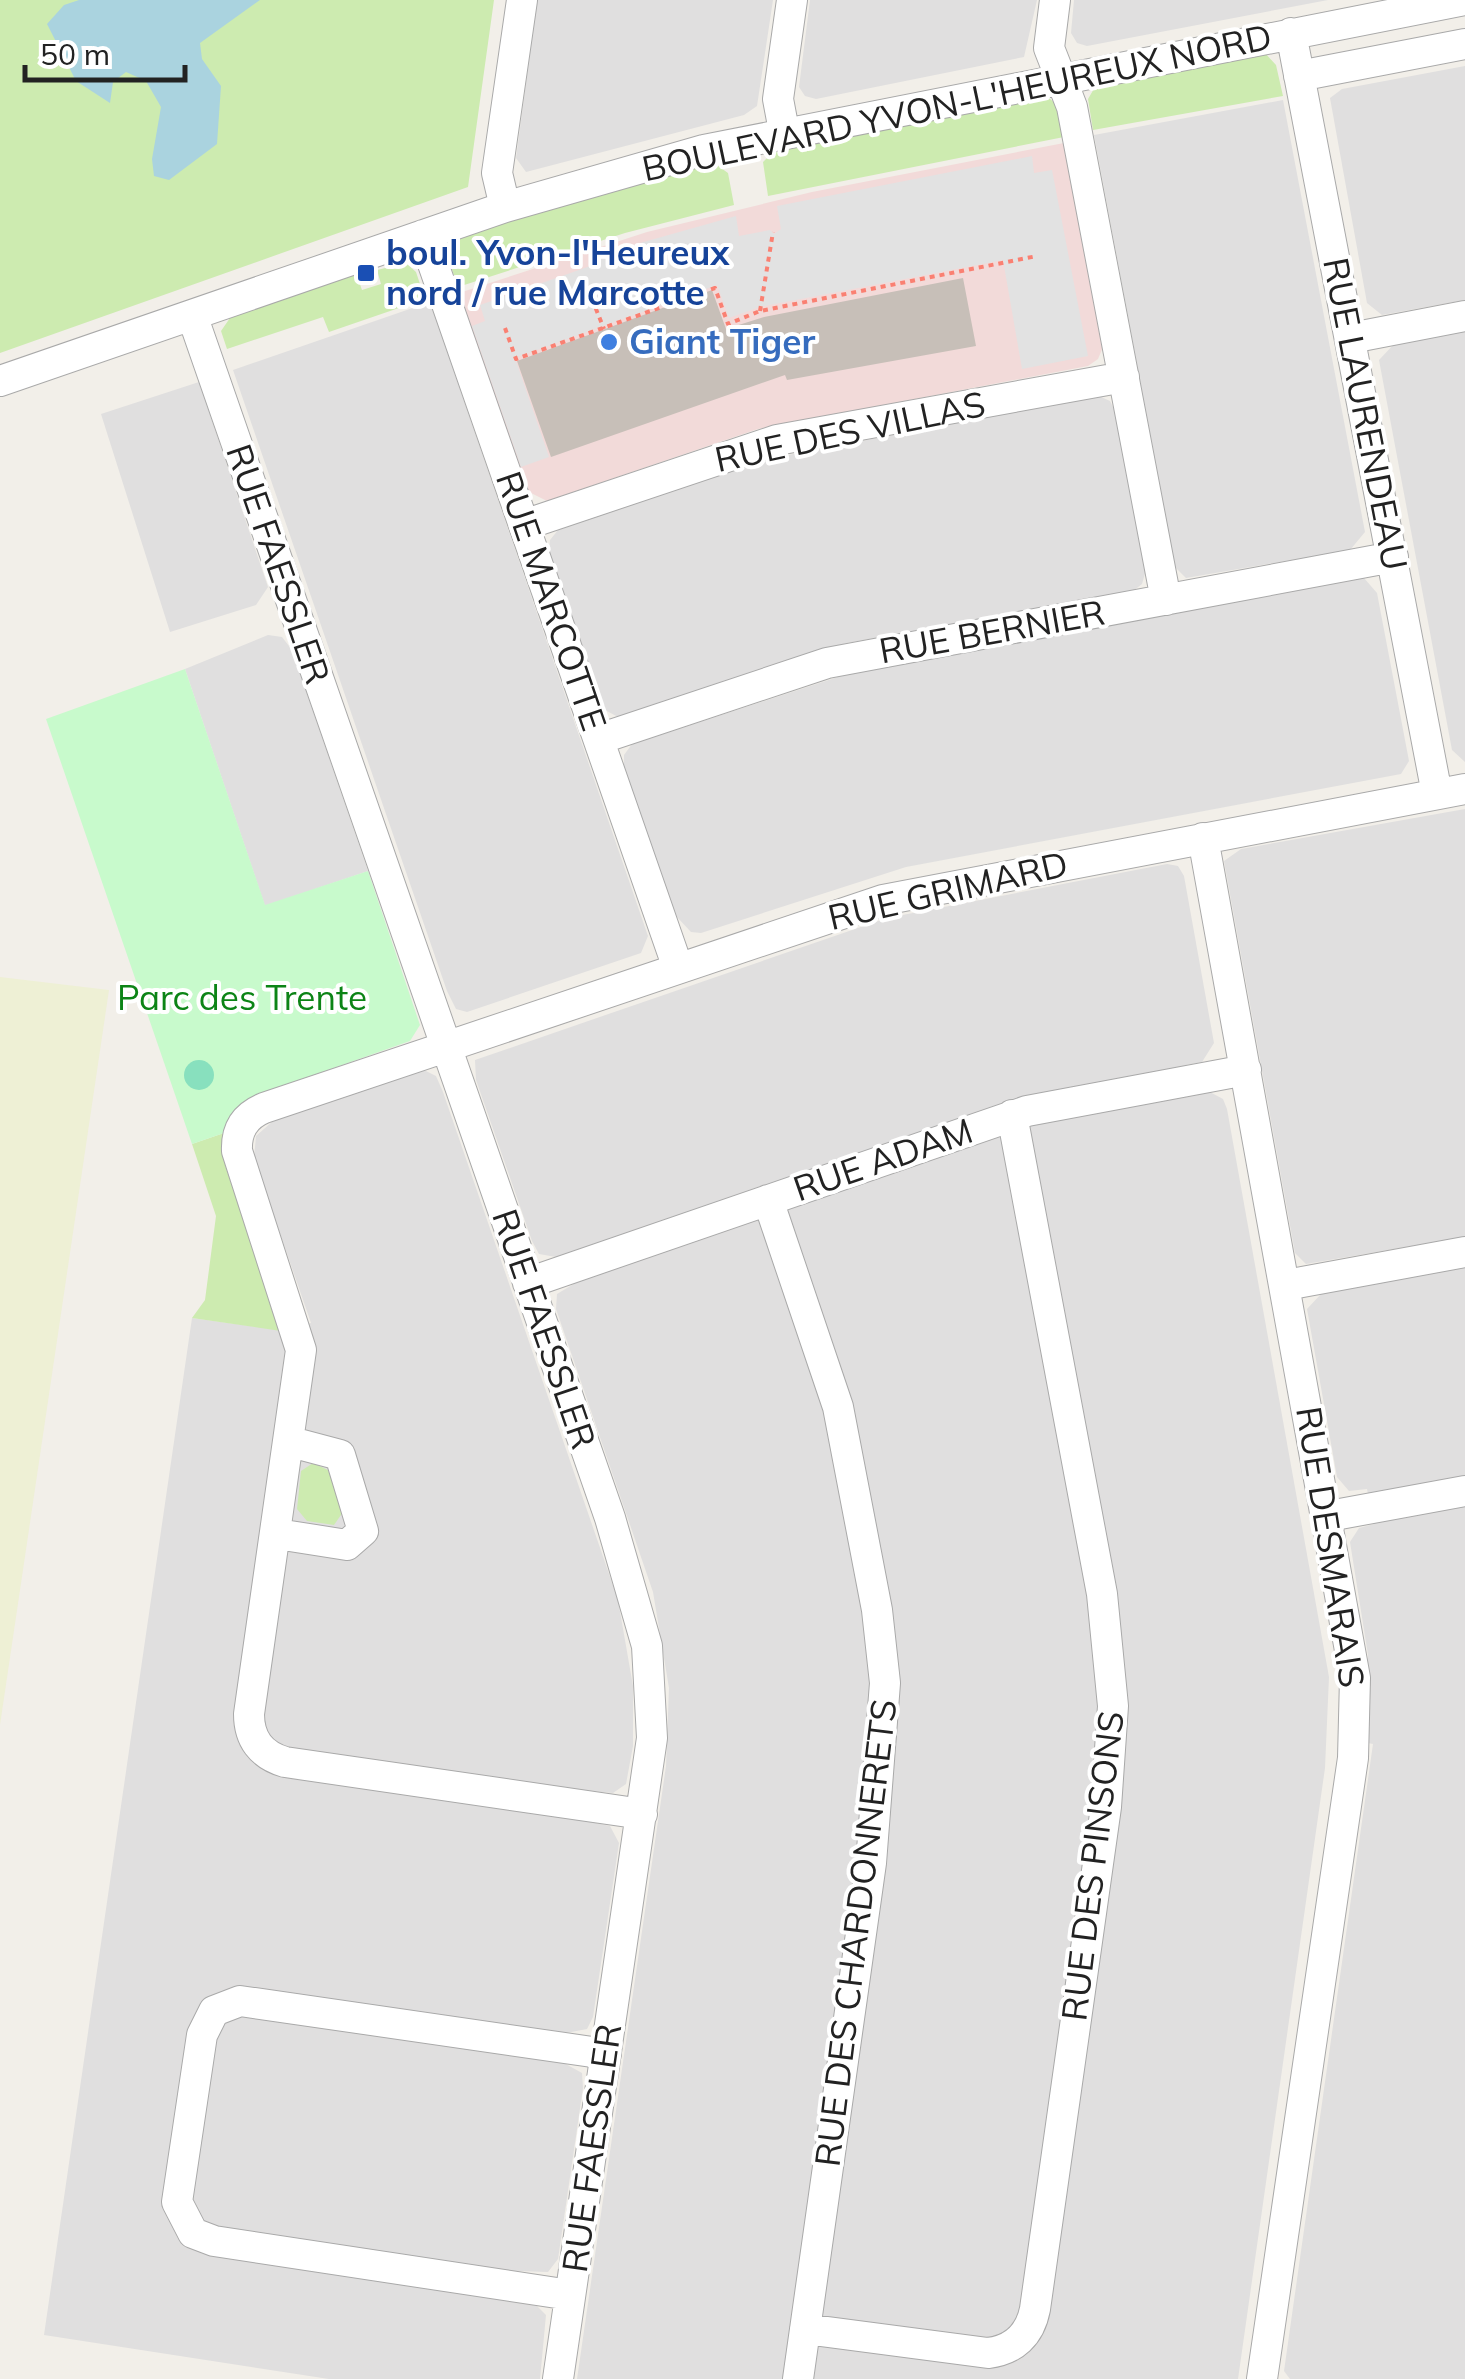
<svg xmlns="http://www.w3.org/2000/svg" width="1465" height="2379" viewBox="0 0 1465 2379" font-family="Mulish,sans-serif">
  <style>
    .residential { fill: #e0dfdf }
    .commercial { fill: #f2dad9 }
    .farmland { fill: #eef0d5 }
    .grass { fill: #cdebb0 }
    .park { fill: #c8facc }
    .pitch { fill: #88e0be }
    .parking { fill: #e2e2e2 }
    .water { fill: #aad3df }
    .building { fill: #c7bfb8 }
    .lines { fill: none; stroke-linecap: round; stroke-linejoin: round }
    .minor-casing { stroke: #a9a9a9; stroke-width: 32 }
    .path { stroke: #fa8072; stroke-width: 4; stroke-dasharray: 5 5; stroke-linecap: butt }
    .minor { stroke: #fff; stroke-width: 30 }
    .transit-dot { fill: #1a4fb4; stroke: #fff; stroke-width: 4 }
    .shop-dot { fill: #3f7fe0; stroke: #fff; stroke-width: 4 }
    .labels { text-anchor: middle; stroke-width: 8; stroke-linejoin: round; paint-order: stroke }
    .street-label { font-size: 35px; fill: #222; stroke: #fff }
    .transit-label { font-size: 35px; font-weight: bold; fill: #164399; stroke: #fff; text-anchor: start }
    .shop-label { font-size: 35px; font-weight: bold; fill: #366cbe; stroke: #fff; text-anchor: start }
    .park-label { font-size: 35px; fill: #0c8416; stroke: #fff }
  </style>
  <rect width="100%" height="100%" fill="#f2efe9"/>
  <path class="residential" d="M537 0H773L757 106 744 115 526 172 516 158Z
    M810 0H1037L1024 57 816 99 805 96 799 87Z
    M1074 0H1328L1087 46 1077 43 1071 33Z
    M1465 66V300L1382 315 1367 303 1330 98 1342 89Z
    M1283 100 1365 532 1350 550 1186 578 1175 567 1094 135Z
    M430 302 648 936 641 953 467 1012 456 1009 447 991 233 370Z
    M1465 330V762L1452 750 1379 360 1395 343Z
    M199 382 268 587 256 605 170 632 101 414Z
    M1099 396 1110 401 1116 413 1146 570 1142 584 1133 591 847 643 618 717 605 710 549 553 550 540 558 530 767 459Z
    M1364 578 1377 593 1409 761 1401 774 906 867 701 933 691 932 676 916 624 766V755L632 744 841 676Z
    M268 635 282 637 292 650 368 871 265 906 185 669Z
    M1465 809V1237L1306 1264 1295 1253 1224 861 1241 849Z
    M1167 864 1178 866 1184 876 1214 1043 1202 1062 1186 1065 1190 1093 1208 1091 1223 1099 1227 1109 1329 1677 1325 1768 1238 2379H577L666 1766 669 1688 653 1592 556 1309 557 1294 577 1282 556 1257 539 1254 532 1241 476 1080 475 1060 887 918Z
    M424 1070 436 1076 443 1092 618 1600 633 1686V1746L626 1784 613 1793 590 1791 586 1821 610 1826 619 1843 593 2017 587 2029 566 2033 564 2063 582 2073 583 2088 558 2259 548 2272 517 2271 513 2300 537 2306 546 2315 540 2379H329L44 2335 192 1318 281 1330 311 1323 254 1158 256 1136 273 1121Z
    M1465 1267V2379H1290L1284 2371 1373 1744 1368 1743V1655L1350 1542 1359 1528 1374 1524 1367 1489 1349 1491 1337 1477 1307 1309 1321 1294Z"/>
  <path class="commercial" d="M1064 143 1103 347 1098 359 1088 366 758 429 547 501 529 492 459 293 647 232 812 192Z"/>
  <path class="farmland" d="M0 977 109 990 0 1725Z"/>
  <path class="grass" d="M0 0H494L468 187 0 353Z
    M1265 53 1276 65 1283 96 1093 130 1088 99 1095 87Z
    M1048 97 1057 105 1064 137 768 196 763 162 773 152Z
    M714 163 728 173 734 205 625 233 458 287 447 255 455 239 576 199Z
    M406 263 416 272 425 299 329 332 323 317 227 349 221 331 230 318 356 273 362 290 381 284 377 270Z
    M224 1133 225 1165 281 1331 192 1318 205 1300 216 1216 192 1144Z
    M313 1463 328 1470 343 1512 334 1525 307 1521 297 1509 301 1471Z"/>
  <path class="park" d="M185 669 265 905 368 871 420 1025 410 1041 257 1095 247 1100 224 1133 192 1144 46 719Z"/>
  <path class="pitch" d="M184 1075a15 15 0 1 1 30 0a15 15 0 1 1-30 0Z"/>
  <path class="parking" d="M1032 156 1034 173 1052 170 1088 356 1022 369 1003 260 760 307 729 318 717 285 515 358 549 457 521 467 472 326 485 321 480 305 596 264 594 256 736 216 739 236 770 230 774 234 781 229 777 206Z"/>
  <path class="water" d="M79 0H260L200 43 202 59 221 86 217 144 169 180 154 176 152 159 161 107 146 81 126 72 113 82 110 103 76 81 47 24 64 5Z"/>
  <path class="building" d="M963 278 976 346 787 380 785 375 551 457 517 361 712 290 726 329 764 317Z"/>
  <g class="lines">
    <defs>
      <path id="minor" d="M1055 0 1049 48 1072 107 1166 600
        M1291 33 1437 794
        M1299 76 1465 44
        M784 131 778 99 792 0
        M505 207 497 173 522 0
        M423 235 678 968
        M192 315 610 1518 647 1646 652 1738 558 2379
        M1351 338 1465 316
        M0 381 505 207 704 150 1465 0
        M524 525 777 440 1124 377
        M599 739 827 663 1393 557
        M1203 838 1355 1678 1353 1758 1262 2379
        M768 1200 838 1407 877 1610 885 1683 871 1863 798 2379
        M528 1283 1027 1111 1246 1070
        M1286 1285 1465 1252
        M1329 1516 1465 1491
        M277 1534 347 1545 363 1531 340 1455 291 1442
        M642 1814 285 1762C261 1755 249 1739 249 1714L301 1350 237 1151C236 1130 245 1116 264 1108L883 900 1465 789
        M570 2295 214 2241 193 2233 177 2202 202 2035 214 2011 240 2001 606 2054
        M805 2329 988 2353C1014 2350 1030 2335 1035 2309L1106 1807 1113 1706 1102 1594 1012 1115"/>
    </defs>
    <use href="#minor" class="minor-casing"/>
    <path class="path" d="M592 299 604 329
      M760 311 773 232
      M505 328 516 359 715 288 728 324 760 311 1037 256"/>
    <use href="#minor" class="minor"/>
  </g>
  <rect class="transit-dot" x="356" y="263" width="20" height="20" rx="5"/>
  <circle class="shop-dot" cx="609" cy="342" r="10"/>
  <g class="labels">
    <g class="street-label">
      <text transform="translate(957 103) rotate(-12)" y="12">BOULEVARD YVON-L'HEUREUX NORD</text>
      <text transform="translate(1365 414) rotate(79)" y="12">RUE LAURENDEAU</text>
      <text transform="translate(850 432) rotate(-12)" y="12">RUE DES VILLAS</text>
      <text transform="translate(278 564) rotate(71)" y="12">RUE FAESSLER</text>
      <text transform="translate(551 601) rotate(71)" y="12">RUE MARCOTTE</text>
      <text transform="translate(992 632) rotate(-10)" y="12">RUE BERNIER</text>
      <text transform="translate(948 891) rotate(-13)" y="12">RUE GRIMARD</text>
      <text transform="translate(883 1160) rotate(-19)" y="12">RUE ADAM</text>
      <text transform="translate(544 1329) rotate(71)" y="12">RUE FAESSLER</text>
      <text transform="translate(1330 1547) rotate(81)" y="12">RUE DESMARAIS</text>
      <text transform="translate(1093 1866) rotate(-83)" y="12">RUE DES PINSONS</text>
      <text transform="translate(856 1933) rotate(-83)" y="12">RUE DES CHARDONNERETS</text>
      <text transform="translate(592 2148) rotate(-82)" y="12">RUE FAESSLER</text>
    </g>
    <g class="transit-label">
      <text x="386" y="265">boul. Yvon-l'Heureux<tspan x="386" dy="40">nord / rue Marcotte</tspan></text>
    </g>
    <g class="shop-label">
      <text x="629" y="354">Giant Tiger</text>
    </g>
    <g class="park-label">
      <text x="242" y="1010">Parc des Trente</text>
    </g>
  </g>
  <path d="M25 65v15h160v-15" fill="none" stroke="#222222" stroke-width="5"/>
  <text x="40" y="65" font-size="30" fill="#222222" stroke="#ffffff" stroke-width="8" paint-order="stroke">50 m</text>
</svg>
